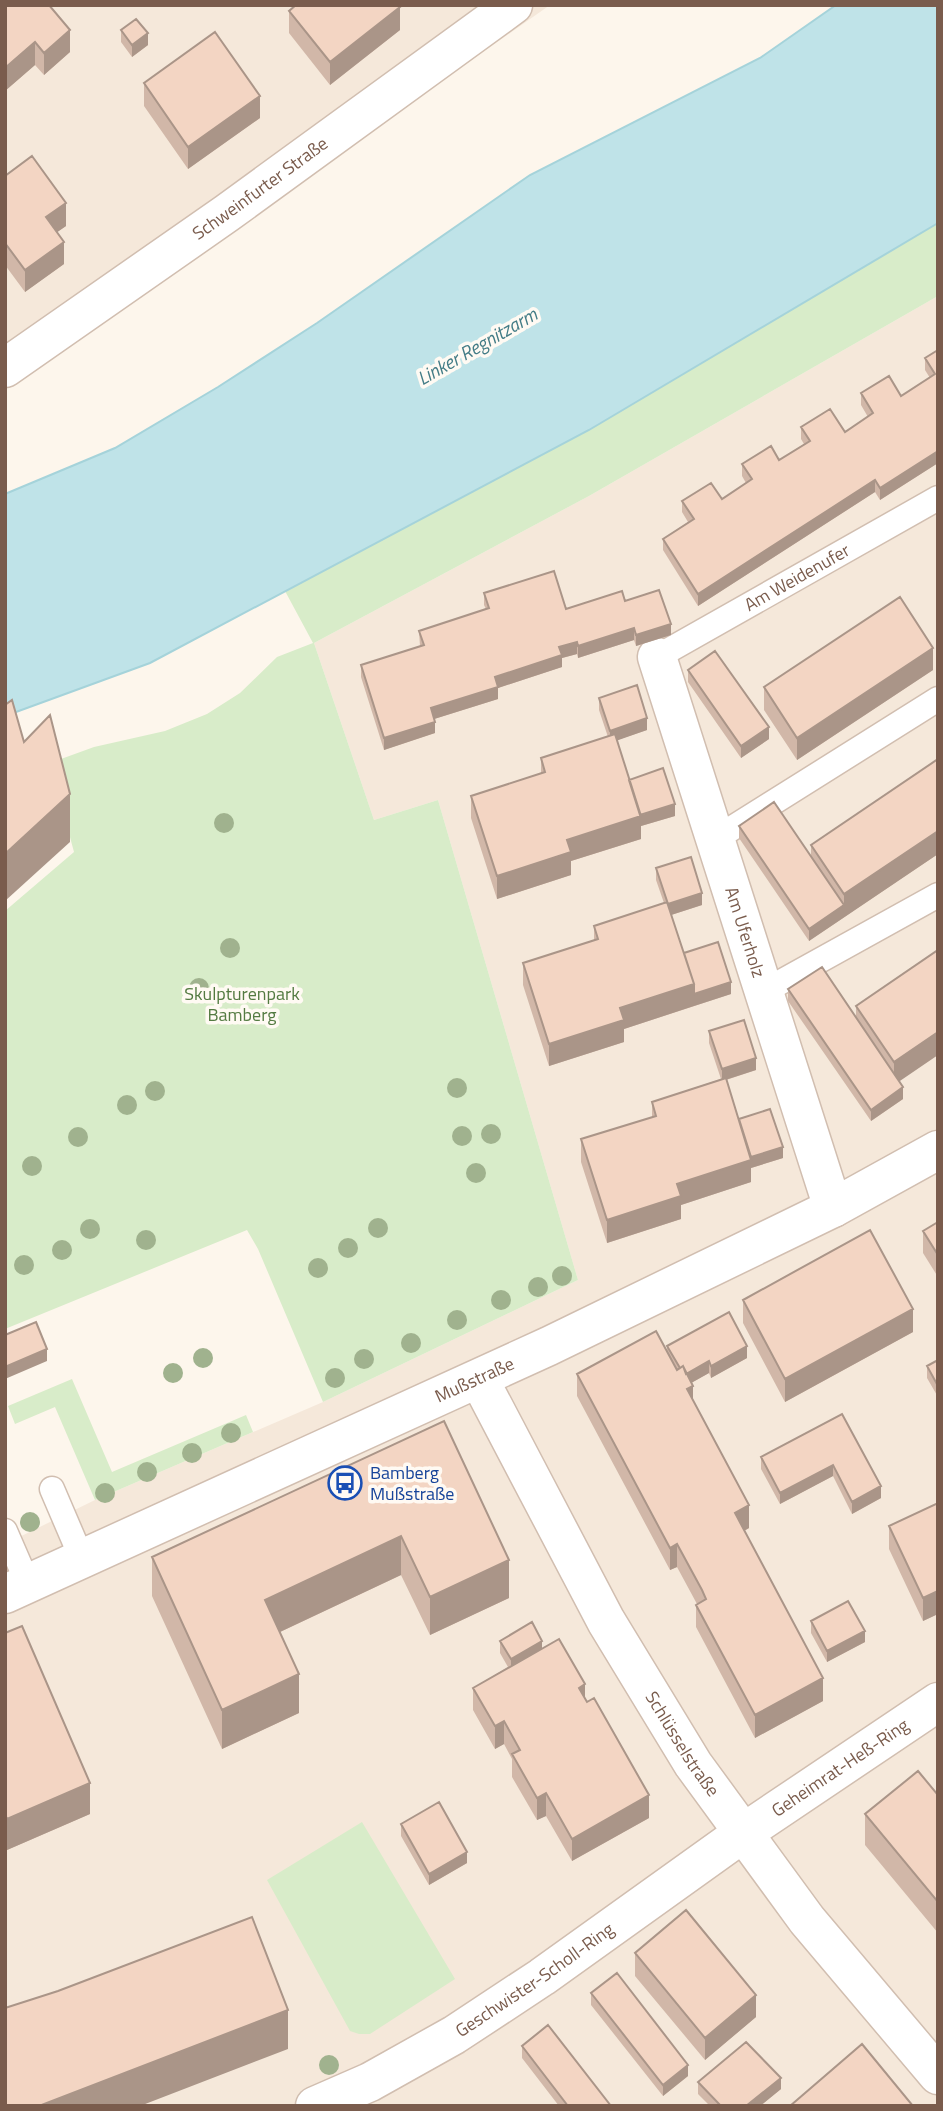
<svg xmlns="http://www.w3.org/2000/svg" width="943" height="2111" viewBox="0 0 943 2111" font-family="'Titillium Web',sans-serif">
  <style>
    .residential { fill: #f5e8da }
    .green { fill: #d8ecc9 }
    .water { fill: #bfe3e8; stroke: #a5d3da; stroke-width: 2 }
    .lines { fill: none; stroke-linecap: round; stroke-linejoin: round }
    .service-casing { stroke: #d1beb0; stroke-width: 27 }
    .minor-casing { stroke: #d1beb0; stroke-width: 41 }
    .tertiary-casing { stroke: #d1beb0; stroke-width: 41 }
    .service { stroke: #fff; stroke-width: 24 }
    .minor { stroke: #fff; stroke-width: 38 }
    .tertiary { stroke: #fff; stroke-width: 38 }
    .tree { fill: #a0b28e }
    .wall { fill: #d1b7a8 }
    .shaded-wall { fill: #aa9588 }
    .building { fill: #f3d5c3; stroke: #aa9588; stroke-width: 2 }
    .labels { text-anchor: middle; stroke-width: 7; stroke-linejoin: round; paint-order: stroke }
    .street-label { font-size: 18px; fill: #7a5c4d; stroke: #fffaf3 }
    .park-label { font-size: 18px; fill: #537a41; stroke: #fffaf3 }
    .transit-label { font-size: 18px; fill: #164399; stroke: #fffaf3; text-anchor: start }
    .water-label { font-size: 19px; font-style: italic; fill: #437c86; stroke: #fffaf3 }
  </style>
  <rect width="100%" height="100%" fill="#fdf6ec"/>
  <path class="residential" d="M5 5H550L5 388Z
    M938 296V2106H5V1544L95 1500 323 1402 578 1280 438 800 374 820 314 643 589 496Z"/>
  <path class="green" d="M938 223V296L589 496 314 643 374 820 438 800 578 1280 323 1402 258 1249 247 1230 5 1329V911L74 852 50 763 94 747 165 731 207 714 240 693 277 657 313 643 285 591 589 430Z
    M72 1379 112 1472 246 1415 253 1432 95 1500 55 1407 15 1424 8 1406Z
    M362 1822 455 1979 370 2034H359L350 2031 267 1880Z"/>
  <path class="water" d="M836 5H938V223L589 430 150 663 5 716V494L115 448 218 387 317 323 530 175 760 58Z"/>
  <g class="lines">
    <defs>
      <g id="service">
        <path id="s1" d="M657 657 938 498"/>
        <path d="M715 839 938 699"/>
        <path d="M763 992 938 895"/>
        <path d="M52 1489 82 1559"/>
        <path d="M5 1531 28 1584"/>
      </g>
      <g id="minor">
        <path id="s2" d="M657 657 833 1208"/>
        <path id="s3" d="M479 1379 606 1621 693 1764 807 1920 938 2075"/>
        <path id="s4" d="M5 1594 549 1346 833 1208 938 1150"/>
        <path id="s5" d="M315 2106 370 2082 454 2035 542 1977 743 1833 938 1702"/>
      </g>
      <g id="tertiary">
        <path id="s6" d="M5 368 227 213 513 5"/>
      </g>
    </defs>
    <use href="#service" class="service-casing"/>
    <use href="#minor" class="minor-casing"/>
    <use href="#tertiary" class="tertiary-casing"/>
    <use href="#service" class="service"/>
    <use href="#minor" class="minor"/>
    <use href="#tertiary" class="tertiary"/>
  </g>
  <g class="tree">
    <circle cx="224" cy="823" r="10"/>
    <circle cx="230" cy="948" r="10"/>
    <circle cx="199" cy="988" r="10"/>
    <circle cx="457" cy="1088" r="10"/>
    <circle cx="155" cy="1091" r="10"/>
    <circle cx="127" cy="1105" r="10"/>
    <circle cx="491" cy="1134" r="10"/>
    <circle cx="462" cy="1136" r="10"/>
    <circle cx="78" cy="1137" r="10"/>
    <circle cx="32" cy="1166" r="10"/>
    <circle cx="476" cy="1173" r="10"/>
    <circle cx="378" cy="1228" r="10"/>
    <circle cx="90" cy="1229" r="10"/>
    <circle cx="146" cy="1240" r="10"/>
    <circle cx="348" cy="1248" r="10"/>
    <circle cx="62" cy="1250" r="10"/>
    <circle cx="24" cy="1265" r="10"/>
    <circle cx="318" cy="1268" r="10"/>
    <circle cx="562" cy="1276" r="10"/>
    <circle cx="538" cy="1287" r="10"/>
    <circle cx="501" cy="1300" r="10"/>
    <circle cx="457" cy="1320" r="10"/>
    <circle cx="411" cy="1343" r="10"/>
    <circle cx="203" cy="1358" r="10"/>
    <circle cx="364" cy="1359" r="10"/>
    <circle cx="173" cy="1373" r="10"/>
    <circle cx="335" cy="1378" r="10"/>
    <circle cx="231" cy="1433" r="10"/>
    <circle cx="192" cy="1453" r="10"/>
    <circle cx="147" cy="1472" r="10"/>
    <circle cx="105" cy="1493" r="10"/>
    <circle cx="30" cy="1522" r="10"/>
    <circle cx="329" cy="2065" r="10"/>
  </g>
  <path class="wall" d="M5 5 70 52 44 75 35 65 5 91Z
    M289 11 400 30 330 85 289 33Z
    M121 30 148 45 132 57 121 42Z
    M144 83 260 118 188 169 144 106Z
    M5 176 66 226 57 232 64 264 25 292 5 265Z
    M938 350V463L880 500 875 492 698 606 663 550V539L688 522 682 512V501L722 499 746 483 742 476V464L779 460 804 444 801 439V427L845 432 868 417 861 405V393L901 396 930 378 925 370V358Z
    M484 593 566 609 625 601 671 635 636 646 634 640 578 658 577 654 562 658V667L498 688V699L434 719 435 733 384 750 361 677V665L420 646 419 631 486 609 484 605Z
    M688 670 769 739 741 758 688 682Z
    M933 670 797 760 764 710V687Z
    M599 698 647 730 617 740 629 780 675 816 641 826V839L571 861V875L497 899 471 818V796L541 773V758L608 737 599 710Z
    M938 759V854L809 941 739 838V826L811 856V845Z
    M656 868 702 905 671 915 684 953 731 994 624 1029V1042L549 1066 523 985V963L594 940V926L664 903 656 880Z
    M938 950 899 1081 903 1099 871 1121 788 1001V989L856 1017V1006Z
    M709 1031 756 1070 726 1080 739 1119 783 1158 751 1168V1182L681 1205V1219L607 1243 581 1162V1139L652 1117V1102L721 1079 709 1043Z
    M938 1222V1277L923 1253V1231Z
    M743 1300 913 1332 785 1402 743 1323Z
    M667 1346 747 1358 711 1378 709 1373 691 1383 693 1401 749 1528 744 1531 823 1701 755 1738 696 1627V1605L697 1604 677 1567 670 1570 577 1396V1374L667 1352Z
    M938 1360V1397L927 1378V1366Z
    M842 1414 881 1498 852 1514 833 1476 780 1504 761 1469V1457Z
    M444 1421 509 1598 430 1635 401 1575 280 1632 299 1713 222 1749 152 1596V1557Z
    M938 1503V1614L923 1621 889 1549V1526Z
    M811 1621 865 1642 827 1662 811 1633Z
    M5 1633 90 1814 7 1850 5 1846Z
    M500 1641 542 1648 585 1698 649 1818 572 1861 546 1816 537 1820 512 1777V1759L504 1744 495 1749 473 1710V1688L508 1667 500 1653Z
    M938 1795V1933L865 1845V1814Z
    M401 1824 467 1863 429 1885 401 1836Z
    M635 1953 756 2017 705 2060 635 1976Z
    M591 1993 688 2076 663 2096 591 2005Z
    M522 2046 611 2106H559L522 2058Z
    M698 2082 781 2089 760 2106H710L698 2094Z"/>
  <path class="shaded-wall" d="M400 7V30L330 85V62Z
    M70 30V52L44 75V53Z
    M148 33V45L132 57V45Z
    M35 42V65L5 91V68Z
    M260 96V118L188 169V147Z
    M66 203V226L46 240V217Z
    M64 242V264L25 292V270Z
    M938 451V463L880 500V488Z
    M875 480V492L698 606V594Z
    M671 624V635L636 646V635Z
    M634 628V640L578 658V646Z
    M577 642V654L562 658V667L498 688V699L431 720V708L495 677 559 647Z
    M933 648V670L797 760V738Z
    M647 718V730L610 743V731Z
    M435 722V733L384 750V738Z
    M769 727V739L741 758V746Z
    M70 794V842L5 901V854Z
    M675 804V816L641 826V839L571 861V875L497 899V876L567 840Z
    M938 831V854L809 941V929L844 905V894Z
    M702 893V905L668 916V904Z
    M731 982V994L694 1006V994Z
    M694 984V1006L624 1029V1042L549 1066V1044L620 1008Z
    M938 1032V1055L894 1085V1062Z
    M756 1058V1070L722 1081V1069Z
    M903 1087V1099L871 1121V1110Z
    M783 1147V1158L751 1168V1182L681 1205V1219L607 1243V1220L677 1184 748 1158Z
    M913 1309V1332L785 1402V1379Z
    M747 1346V1358L711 1378V1366Z
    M47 1349V1361L5 1379V1367Z
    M709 1361V1373L684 1387V1375Z
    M693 1386V1408L687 1389Z
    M833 1465V1476L780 1504V1493Z
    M881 1486V1498L852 1514V1502Z
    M749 1505V1528L735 1536V1513Z
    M401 1536V1575L265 1639V1600Z
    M677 1544V1567L670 1570V1548Z
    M509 1560V1598L430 1635V1597Z
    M938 1591V1614L923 1621V1598Z
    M865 1631V1642L827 1662V1651Z
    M542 1641V1653L511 1671V1659Z
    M299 1674V1713L222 1749V1710Z
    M823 1678V1701L755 1738V1715Z
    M585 1684V1707L579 1688Z
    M504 1721V1744L495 1749V1726Z
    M90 1783V1814L7 1850V1819Z
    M546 1793V1816L537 1820V1798Z
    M649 1795V1818L572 1861V1839Z
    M467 1852V1863L429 1885V1874Z
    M756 1995V2017L705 2060V2038Z
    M288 2010V2049L140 2106H39Z
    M688 2065V2076L663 2096V2085Z
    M781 2078V2089L760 2106H746Z"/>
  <path class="building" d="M5 5H49L70 30 44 53 35 42 5 68Z
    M296 5H398L400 7 330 62 289 11Z
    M136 19 148 33 132 45 121 30Z
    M215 32 260 96 188 147 144 83Z
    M32 156 66 203 46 217 64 242 25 270 5 243V176Z
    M938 350V451L880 488 875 480 698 594 663 539 694 519 682 501 711 483 722 499 752 479 742 464 771 446 779 460 810 441 801 427 830 409 845 432 873 413 861 393 889 376 901 396 935 374 925 358Z
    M554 571 566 609 622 591 625 601 659 590 671 624 636 635 634 628 578 646 577 642 559 647 562 655 495 677 498 687 431 708 435 722 384 738 361 665 424 645 419 631 489 608 484 593Z
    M900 597 933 648 797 738 764 687Z
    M715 651 769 727 741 746 688 670Z
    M637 685 647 718 610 731 599 698Z
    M12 700 24 742 50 715 70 794 5 854V705Z
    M615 734 641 816 567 840 571 852 497 876 471 796 545 772 541 758Z
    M938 759V831L844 894 811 845Z
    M663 768 675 804 640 815 629 780Z
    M774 802 844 905 809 929 739 826Z
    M691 857 702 893 668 904 656 868Z
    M667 902 694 984 620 1008 624 1020 549 1044 523 963 598 939 594 926Z
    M718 942 731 982 694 994V984L684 953Z
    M938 950V1032L894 1062 856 1006Z
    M822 967 903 1087 871 1110 788 989Z
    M744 1020 756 1058 722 1069 709 1031Z
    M726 1078 751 1160 677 1184 681 1196 607 1220 581 1139 656 1116 652 1102Z
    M770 1109 783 1147 751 1157 739 1119Z
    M938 1222V1255L923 1231Z
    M870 1230 913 1309 785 1379 743 1300Z
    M729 1312 747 1346 711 1366 709 1361 686 1374 683 1366 680 1368 667 1346Z
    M36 1322 47 1349 5 1367V1335Z
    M656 1331 677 1370 683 1366 693 1386 687 1389 749 1505 735 1513 823 1678 755 1715 696 1605 706 1599 702 1590 677 1544 670 1548 577 1374Z
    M938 1360V1386L927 1366Z
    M842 1414 881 1486 852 1502 833 1465 780 1493 761 1457Z
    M444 1421 509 1560 430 1597 401 1536 265 1600 299 1674 222 1710 152 1557Z
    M938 1503V1591L923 1598 889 1526Z
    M848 1601 865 1631 827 1651 811 1621Z
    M532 1622 542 1641 511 1659 500 1641Z
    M22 1626 90 1783 7 1819 5 1814V1633Z
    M559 1639 585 1684 579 1688 587 1702 594 1698 649 1795 572 1839 546 1793 537 1798 512 1754 520 1750 504 1721 495 1726 473 1688Z
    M918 1771 938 1795V1902L865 1814Z
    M439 1802 467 1852 429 1874 401 1824Z
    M686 1910 756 1995 705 2038 635 1953Z
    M252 1917 288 2010 39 2106H5V2008L58 1991Z
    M617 1973 688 2065 663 2085 591 1993Z
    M548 2025 611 2106H568L522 2046Z
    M746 2042 781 2078 746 2106H721L698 2082Z
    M862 2044 913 2106H790Z"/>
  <defs>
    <symbol id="bus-ring" viewBox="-11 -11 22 22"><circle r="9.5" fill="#fffaf3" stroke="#1a4fb4" stroke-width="1.5"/><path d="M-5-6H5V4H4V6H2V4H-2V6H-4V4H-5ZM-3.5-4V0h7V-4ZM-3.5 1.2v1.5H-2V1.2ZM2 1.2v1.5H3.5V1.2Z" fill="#1a4fb4"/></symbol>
  </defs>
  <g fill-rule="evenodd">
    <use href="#bus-ring" x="326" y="1464" width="38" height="38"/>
  </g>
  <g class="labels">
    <g class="street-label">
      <text dy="6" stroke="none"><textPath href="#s6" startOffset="312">Schweinfurter Straße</textPath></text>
      <text dy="6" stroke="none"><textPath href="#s1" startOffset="161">Am Weidenufer</textPath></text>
      <text dy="6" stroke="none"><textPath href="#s2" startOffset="289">Am Uferholz</textPath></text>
      <text dy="6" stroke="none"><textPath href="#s4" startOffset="516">Mußstraße</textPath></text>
      <text dy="6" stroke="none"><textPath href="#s3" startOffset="418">Schlüsselstraße</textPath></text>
      <text dy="6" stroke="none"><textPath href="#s5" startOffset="626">Geheimrat-Heß-Ring</textPath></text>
      <text dy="6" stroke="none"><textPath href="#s5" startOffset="254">Geschwister-Scholl-Ring</textPath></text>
    </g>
    <g class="park-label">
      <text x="242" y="1000">Skulpturenpark<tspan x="242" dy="21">Bamberg</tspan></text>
    </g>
    <g class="transit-label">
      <text x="370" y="1479">Bamberg<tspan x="370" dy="21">Mußstraße</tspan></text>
    </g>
    <g class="water-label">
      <text transform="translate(477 346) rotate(-30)" y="7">Linker Regnitzarm</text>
    </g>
  </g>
  <rect width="943" height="2111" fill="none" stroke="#7a5c4d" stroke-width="14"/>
</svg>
